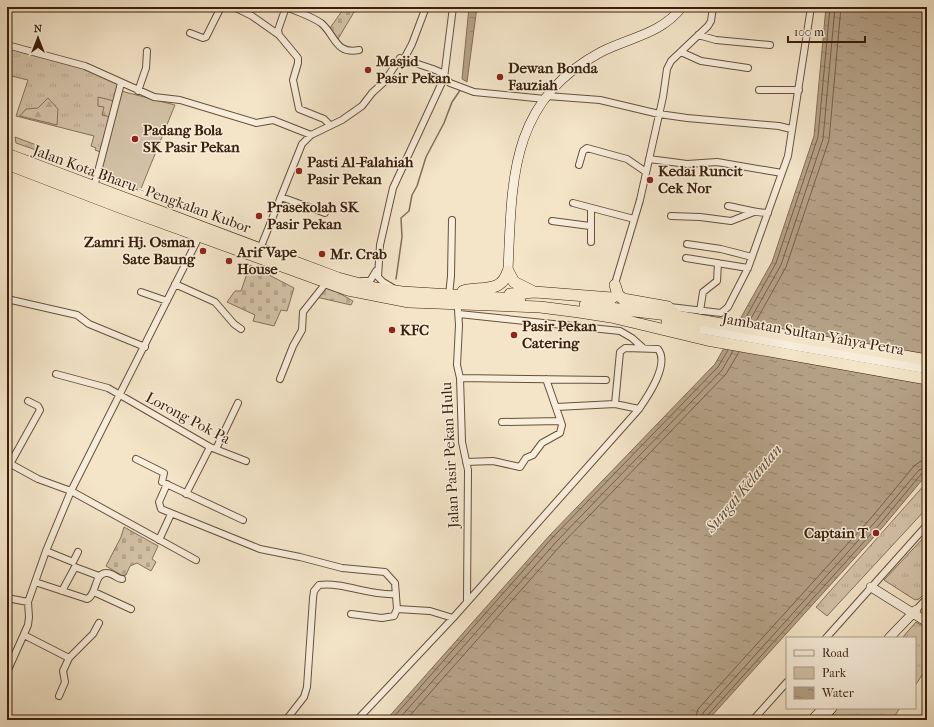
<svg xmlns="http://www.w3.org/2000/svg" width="934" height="727" viewBox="0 0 934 727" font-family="'IM FELL French Canon',serif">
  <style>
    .grass { fill: url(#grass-tufts); stroke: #87715a }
    .forest { fill: url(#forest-firs); stroke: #87715a }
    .cemetery { fill: url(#cemetery-stones); stroke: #87715a }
    .green { fill: #d4c3a9; stroke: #87715a }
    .water { fill: url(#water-ripples); stroke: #846e56 }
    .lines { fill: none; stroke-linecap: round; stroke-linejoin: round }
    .shore { stroke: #786049; stroke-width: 1 }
    .stream { stroke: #846e56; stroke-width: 1.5 }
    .street-casing { stroke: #68503a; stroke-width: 8 }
    .secondary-casing { stroke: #3a1f0a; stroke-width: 10 }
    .highway-casing { stroke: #3a1f0a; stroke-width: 12 }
    .street { stroke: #f8eedc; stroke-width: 6 }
    .secondary { stroke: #f8eedc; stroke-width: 9 }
    .highway { stroke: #f4e5c9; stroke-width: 11 }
    .poi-dot { fill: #8f2418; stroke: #f8eedc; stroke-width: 1.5 }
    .labels { text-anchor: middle; stroke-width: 3; stroke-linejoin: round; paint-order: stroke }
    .poi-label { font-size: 15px; font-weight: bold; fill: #3a1f0a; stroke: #f8eedc; text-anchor: start }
    .street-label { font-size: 15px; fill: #3a1f0a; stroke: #f8eedc }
    .water-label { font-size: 16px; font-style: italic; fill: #654d36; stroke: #f8eedc }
  </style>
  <defs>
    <pattern id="grass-tufts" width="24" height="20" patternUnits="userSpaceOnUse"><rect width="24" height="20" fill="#d4c3a9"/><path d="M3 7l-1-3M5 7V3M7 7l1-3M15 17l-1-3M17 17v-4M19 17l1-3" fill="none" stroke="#b7a790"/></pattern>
    <pattern id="forest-firs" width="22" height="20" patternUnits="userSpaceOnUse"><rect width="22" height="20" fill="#d4c3a9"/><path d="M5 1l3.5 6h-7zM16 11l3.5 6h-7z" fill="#b7a790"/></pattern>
    <pattern id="cemetery-stones" width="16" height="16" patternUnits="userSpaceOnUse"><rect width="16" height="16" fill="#d4c3a9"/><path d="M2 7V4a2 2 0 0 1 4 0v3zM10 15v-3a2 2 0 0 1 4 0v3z" fill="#b7a790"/></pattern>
    <pattern id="water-ripples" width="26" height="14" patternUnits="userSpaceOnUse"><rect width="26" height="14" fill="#b5a288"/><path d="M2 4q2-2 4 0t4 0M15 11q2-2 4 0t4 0" fill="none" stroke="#94836d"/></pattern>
  </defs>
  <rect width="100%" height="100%" fill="#f4e5c9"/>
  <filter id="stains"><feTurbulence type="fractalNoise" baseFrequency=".005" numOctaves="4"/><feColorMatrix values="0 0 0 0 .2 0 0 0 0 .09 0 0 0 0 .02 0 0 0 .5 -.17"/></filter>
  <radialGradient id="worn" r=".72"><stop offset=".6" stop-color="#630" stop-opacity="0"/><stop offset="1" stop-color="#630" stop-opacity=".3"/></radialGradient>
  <path class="grass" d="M7 45 85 66 121 83 103 153 95 150 96 148 91 146 94 136 16 116 28 80 7 75Z
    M15 137 39 146 36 150 16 143Z
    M927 482V508L827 616 816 607Z
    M927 534V591L919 599 915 600 884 580Z
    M916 622 927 629V667L915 686V638H902Z
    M838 708H900L892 720H833L831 716Z"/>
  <path class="forest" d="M98 97 114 101 110 117 102 115 104 107 98 106Z
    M48 98 58 109 57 125 20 116 26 109 38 108Z"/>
  <path class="cemetery" d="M338 7H357L338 39 330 28 342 11Z
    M250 265 294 288 287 311 281 310 274 326 253 321 255 315 227 302 235 291H241Z
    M322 287 339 293 353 301 351 305 316 297Z
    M124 527 158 546 152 559 156 562 151 571 137 563 130 566 126 575 123 576 106 566 121 537Z"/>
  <path class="green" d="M121 91 175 105 140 191 100 173Z"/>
  <path class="water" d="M469 7H477L467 82 462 79Z
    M826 7H927V474L882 528 708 720H386L550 535 715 364 772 262 814 136Z"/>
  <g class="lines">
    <path class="shore" d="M744 321 776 263 818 137 830 7
      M749 322 781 265 823 139 835 7
      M755 323 786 267 829 140 841 7
      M391 720 553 537 718 367 728 350
      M398 720 557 541 722 370 733 351
      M406 720 561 545 726 374 739 352
      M695 720 698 709 871 518 914 466 921 461H927
      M701 720 703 713 875 522 919 470 927 467
      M706 720 707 716 879 525 922 473 927 472"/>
    <path class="stream" d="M396 279 402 237 401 218 409 211 412 195 417 186 426 157 444 123 452 102 461 89"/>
    <defs>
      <path id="street" d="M234 7 252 16 279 35
        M286 7 278 30 279 35 298 58V63L293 80 299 109 324 119 330 125
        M286 7C298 12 311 16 321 23 335 34 335 55 359 50
        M190 33 203 38 206 37 221 7
        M698 35 716 40 770 45
        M7 45 85 66 154 97 180 100 256 123 273 120 311 135
        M681 52 701 61 748 68
        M404 59 412 44 426 7
        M759 90H799
        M138 91 146 68 147 51
        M547 96 600 100 659 114 687 118 779 126 791 129
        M649 159 687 164 717 162 782 173
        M579 165 583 151 587 148 627 159 646 172
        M94 187 121 83
        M281 197 325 213
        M573 203 634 219
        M728 206C742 208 754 213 768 213
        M671 216 700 217 731 221 754 212
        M552 221 590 226
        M591 242V208
        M687 244 721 249 752 257
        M260 249 302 144 311 135 342 120 362 106 372 93 385 81 400 58 433 69 440 72 450 83 474 92 545 99
        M686 258 748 268
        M362 281H370L376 271
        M175 284 215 302 234 324 241 329
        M614 287 640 200 663 97 667 69 671 61 708 26 711 21 713 7
        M393 288 383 282 378 277 380 245 393 188 444 78 453 7
        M141 292 167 301
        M449 295 451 276 452 220
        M7 299 77 315 89 324 145 347
        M670 307 721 313 728 307 748 268 788 156 811 7
        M458 310 459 325 457 365 460 378 462 442 468 470 467 600
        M700 311 703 292 717 281 718 263
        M459 314 620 331 632 338 642 347
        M56 374 108 388 210 447 246 461
        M460 378 606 380
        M280 379 293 346 302 330 303 312 326 283
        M556 407 615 404 639 409
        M502 422 560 421
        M216 449 238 403
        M136 459 164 473 162 482 243 520
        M7 462 38 479 71 491 196 560
        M466 462 493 461 520 467 526 458 533 455 542 443 560 433 562 425 546 379
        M10 464 40 410 38 406 28 401
        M167 484 159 502 161 509 260 549 300 557 342 568 385 572 395 583 397 609 394 616 382 618 351 614
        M186 494 210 447
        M159 540 171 514
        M46 551 73 562 78 552
        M35 582 87 599C97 595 94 572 107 573 113 573 117 579 122 579
        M62 591 75 567 99 576
        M94 592 131 609
        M7 598 28 602
        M397 609 430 611 453 618
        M916 610 927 598
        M24 635 69 658
        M826 638 927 525
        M7 672 28 625 29 617 28 602 46 551 71 491 199 237
        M59 696 65 682 63 671 69 658 93 634 99 623
        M286 720 304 697 307 687 313 598 314 591 319 585C345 582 369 596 396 594
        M357 720 453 618 639 409C648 396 670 364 658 349L625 348 620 352 615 404
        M753 720 787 682"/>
      <path id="secondary" d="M508 271C512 180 509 101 601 52 630 37 660 35 682 7
        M695 328 927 369
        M871 587 927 622
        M889 638 916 610
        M812 720 823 708
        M821 720 832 708"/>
      <path id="highway" d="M7 154 338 278 375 288 402 292 520 299
        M7 164 119 207 348 290 409 302 540 307 579 312 611 317 707 340 927 379
        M508 271 514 282 532 291
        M615 285 618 295 623 299 668 307 676 316
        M463 291C482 286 501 294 508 271
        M510 294 535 292 612 298
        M585 305 676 316 927 360
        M667 322 695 328"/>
    </defs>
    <use href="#street" class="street-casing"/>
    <use href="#secondary" class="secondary-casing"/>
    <use href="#highway" class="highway-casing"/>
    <use href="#street" class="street"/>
    <use href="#secondary" class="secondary"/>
    <use href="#highway" class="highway"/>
  </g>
  <g class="poi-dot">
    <circle cx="368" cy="70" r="4"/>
    <circle cx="500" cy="77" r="4"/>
    <circle cx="135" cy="139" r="4"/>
    <circle cx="299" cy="171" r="4"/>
    <circle cx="650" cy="180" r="4"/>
    <circle cx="259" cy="216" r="4"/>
    <circle cx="203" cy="251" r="4"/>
    <circle cx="322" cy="254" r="4"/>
    <circle cx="229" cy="261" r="4"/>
    <circle cx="392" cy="330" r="4"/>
    <circle cx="514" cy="335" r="4"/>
    <circle cx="876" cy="533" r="4"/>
  </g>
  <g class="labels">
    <g class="poi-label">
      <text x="376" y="66">Masjid<tspan x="376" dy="17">Pasir Pekan</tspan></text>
      <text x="508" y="73">Dewan Bonda<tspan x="508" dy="17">Fauziah</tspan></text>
      <text x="143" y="135">Padang Bola<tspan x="143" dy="17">SK Pasir Pekan</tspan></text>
      <text x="307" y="167">Pasti Al-Falahiah<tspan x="307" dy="17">Pasir Pekan</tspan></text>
      <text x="658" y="176">Kedai Runcit<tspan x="658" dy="17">Cek Nor</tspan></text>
      <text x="267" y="212">Prasekolah SK<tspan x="267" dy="17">Pasir Pekan</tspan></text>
      <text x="195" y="247" text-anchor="end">Zamri Hj. Osman<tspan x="195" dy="17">Sate Baung</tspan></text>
      <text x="237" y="257">Arif Vape<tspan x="237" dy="17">House</tspan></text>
      <text x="330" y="259">Mr. Crab</text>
      <text x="522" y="331">Pasir Pekan<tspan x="522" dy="17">Catering</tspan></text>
      <text x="400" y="335">KFC</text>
      <text x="868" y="538" text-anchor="end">Captain T</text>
    </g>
    <g class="street-label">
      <text transform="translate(142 189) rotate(20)" y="5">Jalan Kota Bharu - Pengkalan Kubor</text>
      <text transform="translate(813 334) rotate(10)" y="5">Jambatan Sultan Yahya Petra</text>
      <text transform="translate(188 418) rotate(28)" y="5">Lorong Pok Pa</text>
      <text transform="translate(450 455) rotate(-93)" y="5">Jalan Pasir Pekan Hulu</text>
    </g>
    <g class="water-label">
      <text transform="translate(743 488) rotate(-50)" y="6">Sungai Kelantan</text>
    </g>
  </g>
  <rect width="934" height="727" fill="none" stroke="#f4e5c9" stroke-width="24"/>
  <rect x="8" y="8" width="918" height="711" fill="none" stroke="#3a1f0a" stroke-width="2"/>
  <rect x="12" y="12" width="910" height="703" fill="none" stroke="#3a1f0a"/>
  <rect x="786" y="637" width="130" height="72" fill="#f8eedc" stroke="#ac9b88"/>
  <rect x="794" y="650" width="20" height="6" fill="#f8eedc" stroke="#ac9b88"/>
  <text x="822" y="657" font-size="12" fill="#3a1f0a">Road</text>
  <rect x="794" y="667" width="20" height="12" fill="#d4c3a9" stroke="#ac9b88"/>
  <text x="822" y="677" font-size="12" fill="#3a1f0a">Park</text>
  <rect x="794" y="687" width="20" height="12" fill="url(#water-ripples)" stroke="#ac9b88"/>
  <text x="822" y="697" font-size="12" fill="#3a1f0a">Water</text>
  <g transform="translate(38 38)" stroke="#f8eedc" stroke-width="3" paint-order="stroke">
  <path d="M0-3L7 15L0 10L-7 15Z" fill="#3a1f0a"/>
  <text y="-6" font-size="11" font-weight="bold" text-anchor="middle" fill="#3a1f0a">N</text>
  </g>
  <path d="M788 36v6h77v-6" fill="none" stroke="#3a1f0a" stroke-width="2"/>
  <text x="794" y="36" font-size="12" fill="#3a1f0a" stroke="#f8eedc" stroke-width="3" paint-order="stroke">100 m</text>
  <rect width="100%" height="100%" filter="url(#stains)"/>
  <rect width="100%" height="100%" fill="url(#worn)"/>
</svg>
